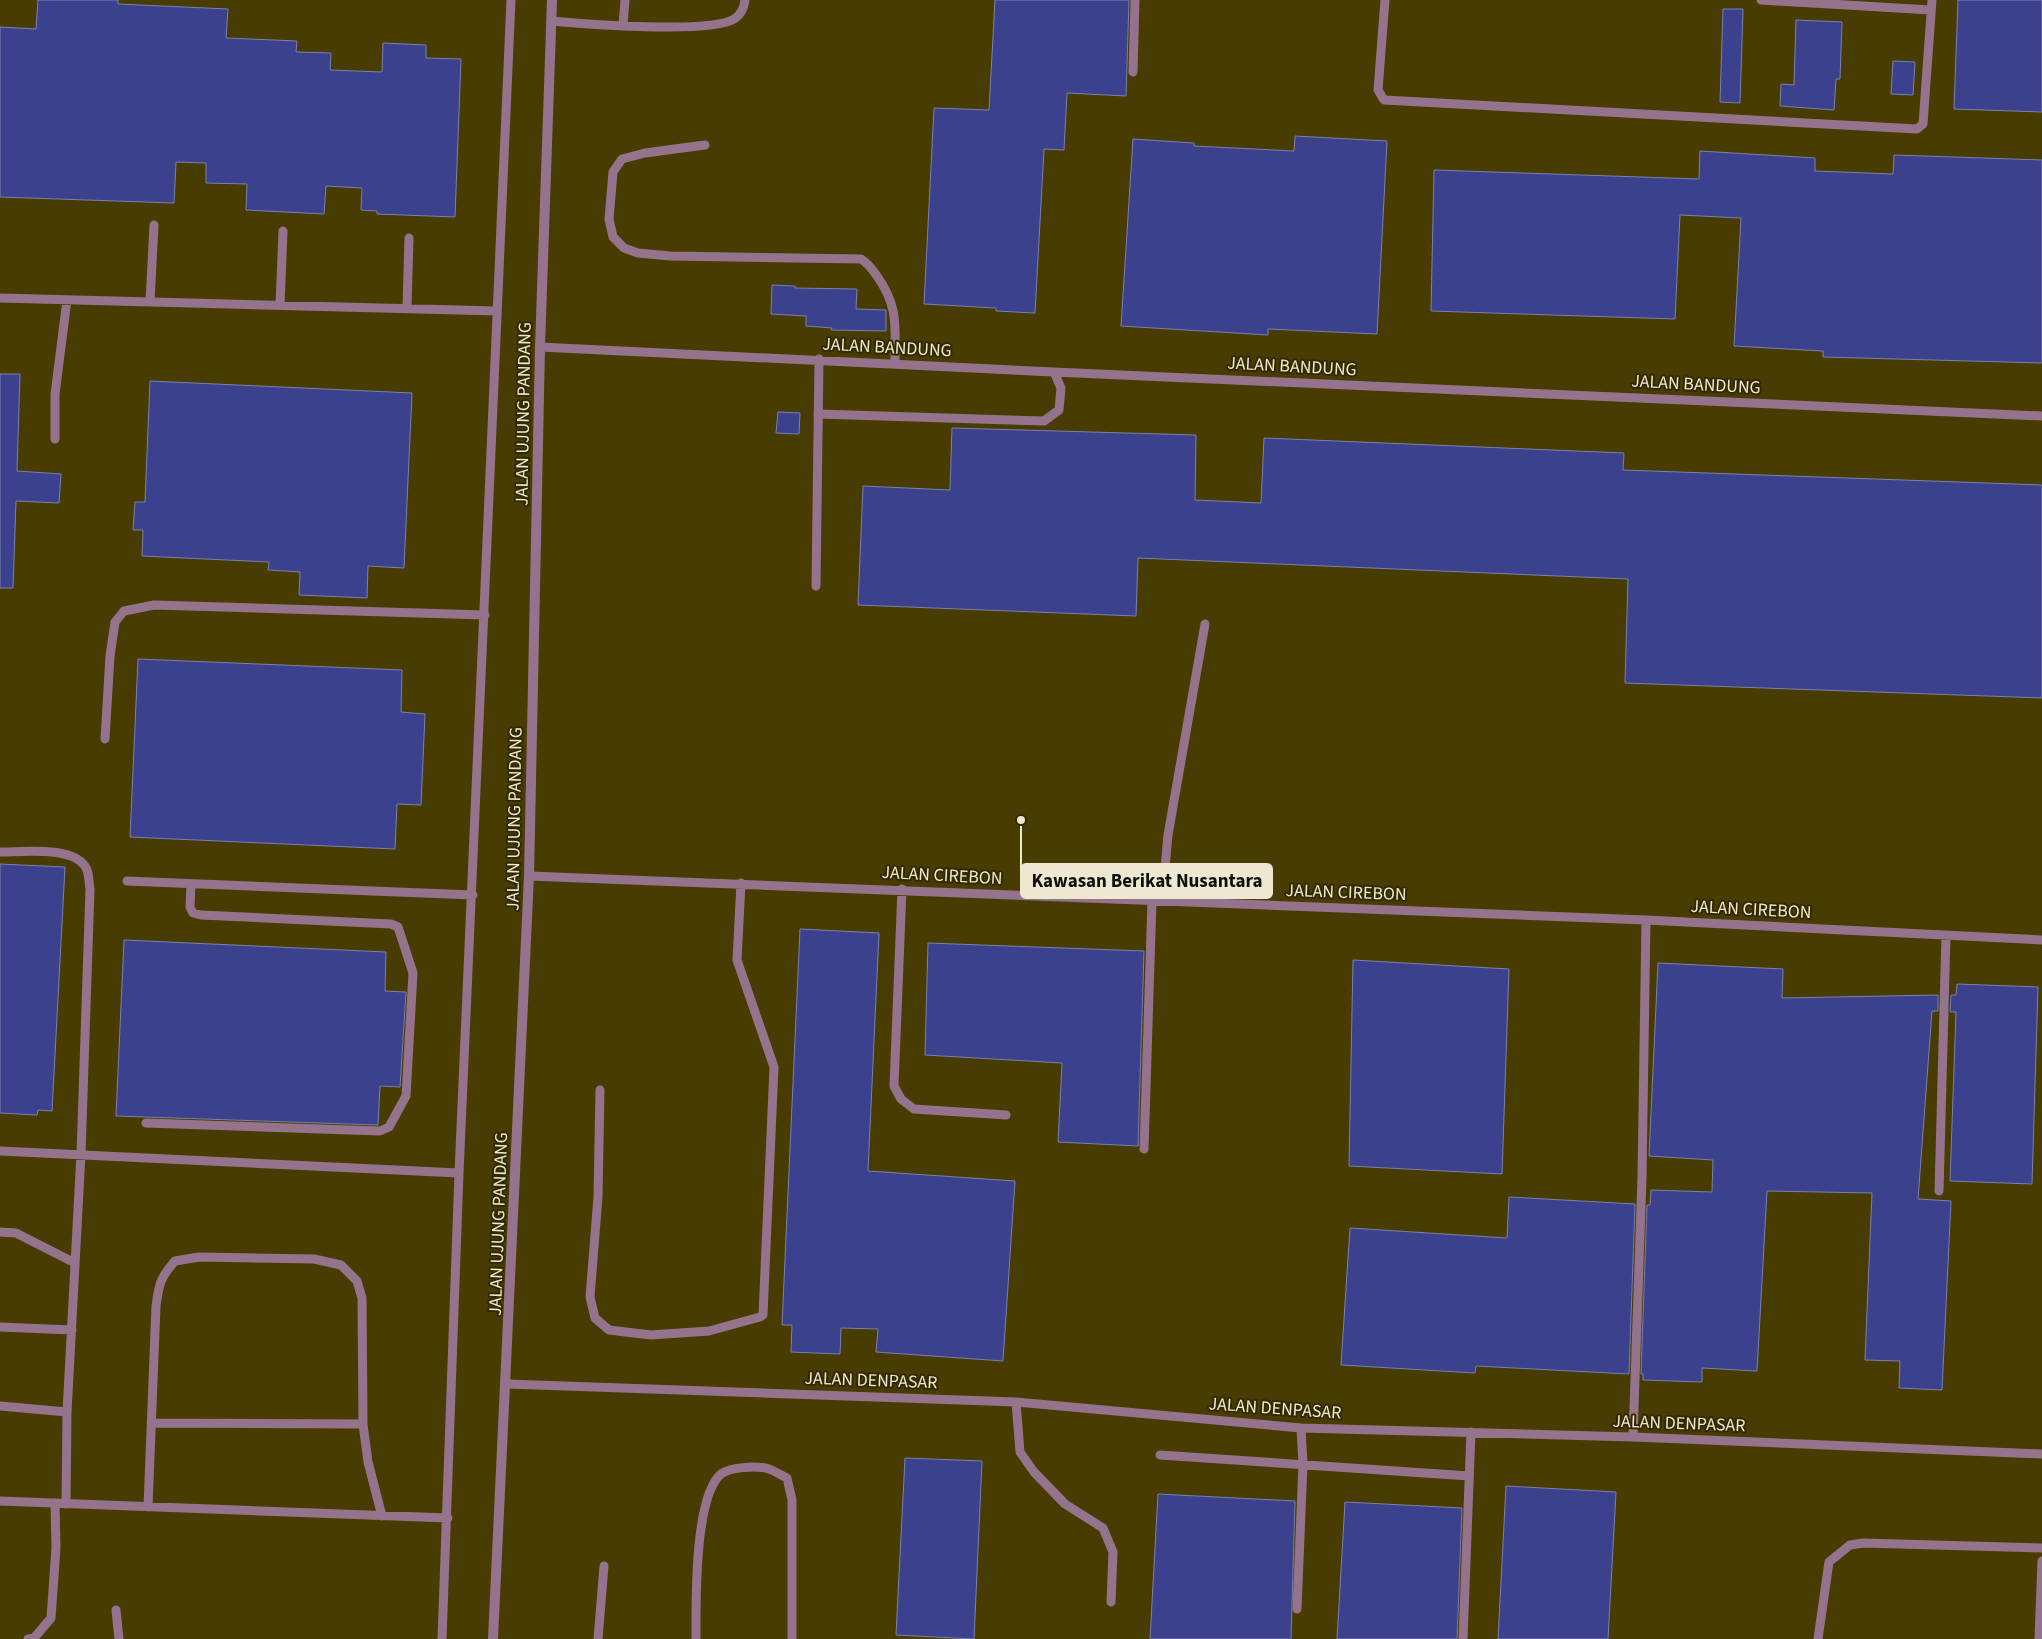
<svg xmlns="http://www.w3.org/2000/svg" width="2042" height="1639" viewBox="0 0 2042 1639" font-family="'Source Sans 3',sans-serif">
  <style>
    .built { fill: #483c03 }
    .building { fill: #3b418d; stroke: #7b82ab }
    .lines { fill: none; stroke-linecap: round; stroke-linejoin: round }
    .lane { stroke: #96738c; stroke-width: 9 }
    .street { stroke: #96738c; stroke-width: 10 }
    .labels { text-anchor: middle; stroke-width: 4; stroke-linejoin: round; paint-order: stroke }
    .street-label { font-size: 18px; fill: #eee8d1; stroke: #332900 }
    .leader { fill: none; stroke: #eee8d1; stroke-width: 2 }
    .callout-dot { fill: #eee8d1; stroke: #332900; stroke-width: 2 }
    .callout { fill: #eee8d1; stroke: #eee8d1; stroke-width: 2 }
    .callout-label { font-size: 19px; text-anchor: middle; font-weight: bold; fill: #111 }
  </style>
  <rect width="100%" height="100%" fill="#3d3406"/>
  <path class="built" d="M0 0H2042V1639H0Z"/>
  <path class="building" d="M38 0H118V4L228 9 226 38 297 41 296 52 331 53 330 70 382 72 383 43 426 45V58L461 59 455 217 377 214V211L361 210 362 188 326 186 324 214 246 210 247 184 206 183V163L176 162 174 203 0 197V27L36 29Z
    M995 0H1129L1126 96 1067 93 1064 150 1044 149 1035 313 996 311V308L924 304 934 108 989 110Z
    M1958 0H2042V112L1954 109Z
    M1723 9H1743L1740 103 1720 102Z
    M1796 20 1842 22 1840 79H1836L1834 110 1780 106 1781 84 1794 85Z
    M1893 61 1915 62 1913 95 1891 94Z
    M1295 136 1387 141 1377 334 1268 329V335L1121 326 1133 139 1194 143V146L1294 151Z
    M1700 151 1815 158V171L1893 174 1894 155 2042 160V363L1823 357V351L1734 346 1741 218 1680 215 1675 319 1431 311 1434 170 1699 179Z
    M772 285 795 286V288L857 289 856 309 886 310V331L831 330 832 328 806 326V316L771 314Z
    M0 374H20L17 471 61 474 59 503 16 501 13 588H0Z
    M150 381 412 393 404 568 368 566 367 598 299 595 300 572 268 570 269 562 142 556 143 530H133L135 502H145Z
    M778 412 800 413 799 434 776 433Z
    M952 428 1196 435 1195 500 1261 503 1264 438 1624 453 1623 470 2042 485V698L1625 683 1628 579 1138 558 1136 616 858 605 863 486 950 490Z
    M138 659 402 670 401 712 425 714 421 805 397 804 395 849 130 837Z
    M0 864 65 867 52 1111 38 1110 37 1115 0 1113Z
    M800 929 879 933 868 1171 1015 1181 1003 1361 876 1352 878 1329 841 1328 840 1354 791 1352 792 1325H782Z
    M124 940 386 952 385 991 406 992 400 1087 380 1086 378 1125 116 1116Z
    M928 943 1144 951 1138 1146 1058 1142 1062 1063 925 1055Z
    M1353 960 1509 969 1502 1174 1349 1166Z
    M1658 963 1783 969 1782 998 1938 995V1011H1932L1918 1199 1951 1201 1942 1390 1899 1388 1900 1361 1865 1360 1872 1193 1767 1191 1757 1371 1702 1368V1382L1643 1380V1374H1641L1647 1205H1650L1651 1190 1712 1192 1713 1160 1649 1156Z
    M1957 984 2038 987 2032 1184 1950 1181 1956 1012H1950L1951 995H1956Z
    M1509 1197 1635 1204 1629 1374 1476 1366 1475 1373 1341 1365 1350 1228 1507 1238Z
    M905 1458 982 1461 974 1639 896 1635Z
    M1506 1486 1616 1492 1608 1639H1498Z
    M1158 1494 1295 1501 1291 1639H1150Z
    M1345 1502 1462 1508 1457 1639H1337Z"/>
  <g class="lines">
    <path class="lane" d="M1385 0 1378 90 1384 100 1917 129 1923 124 1932 0
      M1761 0 1931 10
      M551 21C584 24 710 34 734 19 741 15 744 8 745 0
      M623 25 625 0
      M1133 72 1135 0
      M705 145 645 153 622 159 613 172 609 219 613 237 624 248 638 253 670 256 861 259C869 264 872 269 877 276 899 307 895 327 895 363
      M0 298 497 311
      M150 302 154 225
      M280 305 283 231
      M407 307 409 238
      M540 347 1054 372 2042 416
      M818 414 1044 421 1059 410 1061 388 1054 372
      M55 439V394L67 300
      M816 586 819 359
      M105 739 110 656 115 622 124 611 154 605 485 615
      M0 852C22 852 77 845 87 870 89 875 89 883 90 889L81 1154 67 1412 66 1504
      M529 876 1646 920 2042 940
      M127 881 473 895
      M902 889 894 1086 901 1099 914 1109 1006 1115
      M1162 900 1168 835 1205 624
      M600 1090 598 1197 590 1297 595 1318 609 1330 651 1335 709 1331 760 1317 763 1315 774 1067 737 960 741 883
      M146 1123 380 1131 389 1127 406 1096 413 973 398 927 391 924 201 915 193 913 190 907 191 884
      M1144 1149 1152 901
      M0 1151 459 1173
      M1939 1191 1946 935
      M0 1232 16 1233 75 1263
      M0 1327 72 1330
      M507 1384 1016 1402 1301 1428 1633 1437 2042 1454
      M1016 1402 1020 1452 1034 1472 1065 1504 1103 1528 1113 1552 1111 1602
      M0 1406 67 1412
      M152 1423 363 1424
      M1633 1437 1642 1177 1646 920
      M1160 1455 1469 1476
      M0 1501 448 1518
      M148 1507 156 1306C159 1284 160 1278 175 1261L199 1257 314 1259 341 1265 357 1281 362 1298 363 1424 368 1462 382 1516
      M1297 1609 1303 1464 1301 1428
      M116 1610 119 1639
      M28 1639 35 1637 51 1618 56 1548 55 1503
      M442 1639 459 1173 511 0
      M598 1639 604 1566
      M696 1639C696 1604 694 1497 721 1474 731 1467 754 1466 766 1468 773 1470 781 1475 787 1478L792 1500V1639
      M1463 1639 1471 1432
      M1818 1639 1829 1562 1850 1545 1863 1543 2042 1548
      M2039 1639 2042 1561"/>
    <path class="street" d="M493 1639 529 876 540 347 552 0"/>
  </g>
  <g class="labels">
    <g class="street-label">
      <text transform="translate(887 347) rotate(3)" y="6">JALAN BANDUNG</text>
      <text transform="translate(1292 366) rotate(3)" y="6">JALAN BANDUNG</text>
      <text transform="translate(1696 384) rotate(3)" y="6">JALAN BANDUNG</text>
      <text transform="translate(523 414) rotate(-89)" y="6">JALAN UJUNG PANDANG</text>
      <text transform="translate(514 819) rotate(-89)" y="6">JALAN UJUNG PANDANG</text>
      <text transform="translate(942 875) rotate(3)" y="6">JALAN CIREBON</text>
      <text transform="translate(1346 892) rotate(2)" y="6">JALAN CIREBON</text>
      <text transform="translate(1751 909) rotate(3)" y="6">JALAN CIREBON</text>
      <text transform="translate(498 1224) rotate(-88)" y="6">JALAN UJUNG PANDANG</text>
      <text transform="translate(871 1380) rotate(2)" y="6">JALAN DENPASAR</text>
      <text transform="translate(1275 1408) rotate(4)" y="6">JALAN DENPASAR</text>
      <text transform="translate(1679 1423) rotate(2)" y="6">JALAN DENPASAR</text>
    </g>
  </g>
  <path class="leader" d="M1021 820L1021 881"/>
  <circle class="callout-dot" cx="1021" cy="820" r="5"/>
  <rect class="callout" x="1021" y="864" width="251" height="34" rx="5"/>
  <g class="callout-label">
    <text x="1147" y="887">Kawasan Berikat Nusantara</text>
  </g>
</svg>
